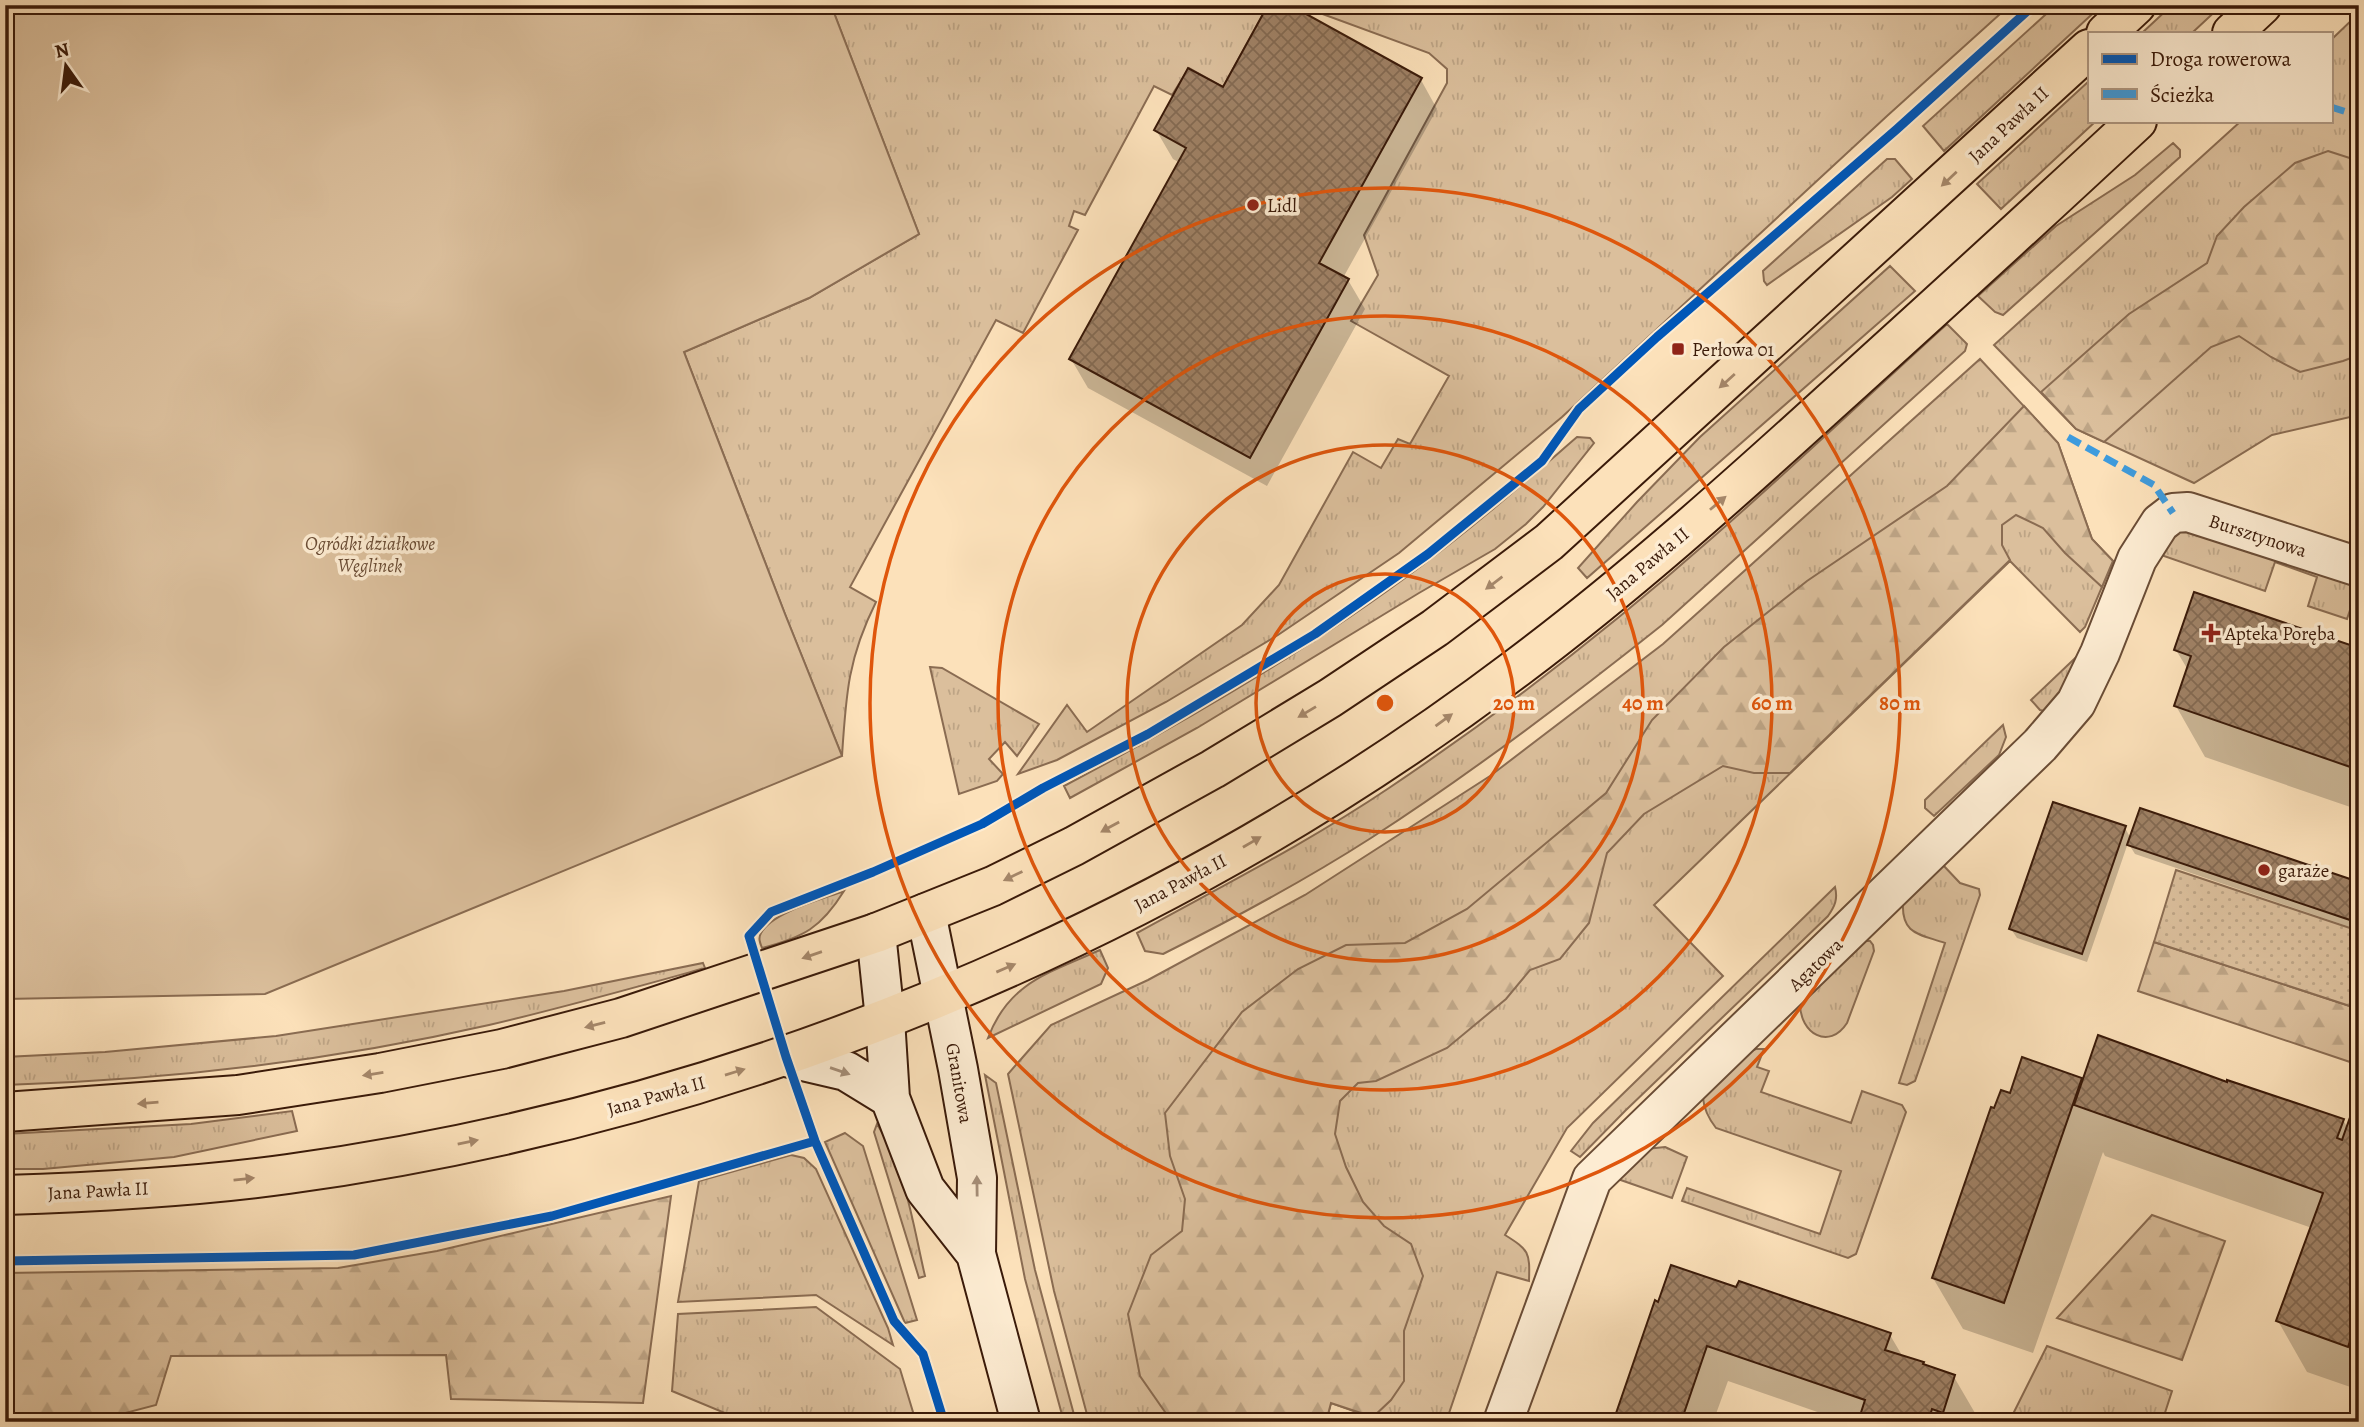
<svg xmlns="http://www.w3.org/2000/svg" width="2364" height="1427" viewBox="0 0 2364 1427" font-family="Alegreya,serif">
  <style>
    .grass { fill: url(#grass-tufts); stroke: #8a6c52; stroke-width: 2 }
    .forest { fill: url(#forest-firs); stroke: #8a6c52; stroke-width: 2 }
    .park { fill: url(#park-dots); stroke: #8a6c52; stroke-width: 2 }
    .garden { fill: #dbbf9c; stroke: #8a6c52; stroke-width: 2 }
    .shadow { fill: #0003 }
    .building { fill: url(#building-cross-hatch); stroke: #3a1a09; stroke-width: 2 }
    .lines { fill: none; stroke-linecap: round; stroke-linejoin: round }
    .street-casing { stroke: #6a4c35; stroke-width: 42 }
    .secondary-casing { stroke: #3a1a09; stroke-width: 42 }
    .primary-casing { stroke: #3a1a09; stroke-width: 42 }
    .street { stroke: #fdecd2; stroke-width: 38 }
    .secondary { stroke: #fdecd2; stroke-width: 38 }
    .primary { stroke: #fce1ba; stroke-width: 38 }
    .quiet { stroke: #3e9bdd; stroke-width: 7; stroke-dasharray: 14 7; stroke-linecap: butt }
    .cycleway-casing { stroke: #fdecd2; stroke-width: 13 }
    .cycleway { stroke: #0057b8; stroke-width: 9 }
    .oneway { fill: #a5876a }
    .oneway2 { fill: #a58e78 }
    .ring { fill: none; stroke: #df560c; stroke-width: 3.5 }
    .poi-dot { fill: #8f2418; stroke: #fdecd2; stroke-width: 2.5 }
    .labels { text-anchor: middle; stroke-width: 7; stroke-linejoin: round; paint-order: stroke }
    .street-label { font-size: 19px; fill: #3a1a09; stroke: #fdecd2 }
    .poi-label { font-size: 19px; fill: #3a1a09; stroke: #fdecd2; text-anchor: start }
    .park-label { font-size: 19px; font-style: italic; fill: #6a4c35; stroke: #fdecd2 }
    .centre { fill: #df560c; stroke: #fdecd2; stroke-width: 3.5 }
    .ring-label { font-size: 21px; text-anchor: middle; font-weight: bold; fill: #df560c; stroke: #fdecd2; stroke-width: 7; stroke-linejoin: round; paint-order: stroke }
  </style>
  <defs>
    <pattern id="grass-tufts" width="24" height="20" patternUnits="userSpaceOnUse" patternTransform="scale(1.75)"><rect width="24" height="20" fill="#dbbf9c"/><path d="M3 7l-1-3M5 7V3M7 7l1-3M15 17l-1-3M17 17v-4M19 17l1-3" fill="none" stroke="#bda485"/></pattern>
    <pattern id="forest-firs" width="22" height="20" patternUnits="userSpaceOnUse" patternTransform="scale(1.75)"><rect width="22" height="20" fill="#dbbf9c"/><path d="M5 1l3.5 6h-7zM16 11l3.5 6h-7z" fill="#bda485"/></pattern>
    <pattern id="park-dots" width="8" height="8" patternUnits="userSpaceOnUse" patternTransform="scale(1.75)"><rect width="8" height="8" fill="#dbbf9c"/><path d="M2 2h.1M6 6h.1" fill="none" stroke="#bda485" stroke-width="1.8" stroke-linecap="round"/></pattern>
    <pattern id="building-cross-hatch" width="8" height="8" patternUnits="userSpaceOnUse" patternTransform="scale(1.75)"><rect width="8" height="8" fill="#9f8165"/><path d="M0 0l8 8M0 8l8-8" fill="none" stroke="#836951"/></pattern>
  </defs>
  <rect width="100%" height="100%" fill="#fce1ba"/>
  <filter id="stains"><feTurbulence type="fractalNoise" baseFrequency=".00286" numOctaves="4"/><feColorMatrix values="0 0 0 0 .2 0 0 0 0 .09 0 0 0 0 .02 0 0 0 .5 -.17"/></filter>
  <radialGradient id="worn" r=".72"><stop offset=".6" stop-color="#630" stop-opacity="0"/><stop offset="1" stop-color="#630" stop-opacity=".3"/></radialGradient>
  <path class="grass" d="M831 5H1268L1223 87 1189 68 1172 95 1154 86 1085 215 1074 211 1069 226 1078 230 1023 333 996 320 850 587 876 602C848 658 846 694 842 756L785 614 684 352 809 298 919 234Z
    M1298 5H2010L1887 116 1562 417 1399 553 1278 635 1166 702 1057 760 1018 774 1067 705 1087 732 1242 625 1279 585 1353 452 1381 468 1398 439 1410 444 1449 376 1351 321 1378 275 1364 235 1447 83V69L1429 53Z
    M2056 5H2102L1944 151 1923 126Z
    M2172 5H2222L2192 33H2142Z
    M2359 13V415L2272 435 2194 483 2076 429 1994 345 2241 121H2331V40Z
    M2089 81V121H2096L2001 209 1977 184Z
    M2173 143 2180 150V157L2003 315 1995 312 1978 296 2056 226 2135 175Z
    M1887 159H1895L1912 179 1892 197 1767 285 1764 281 1763 271Z
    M1890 266 1915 291 1587 578 1578 568 1637 502 1700 437Z
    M1947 324 1967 344 1965 351 1662 625C1568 700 1472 773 1371 838 1304 881 1233 919 1163 954L1145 951 1137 933C1222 886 1309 842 1389 788 1502 712 1610 628 1712 538 1792 468 1869 395 1947 324Z
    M1980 359 2058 443 2092 539 2113 561 2085 627 2080 632 2010 561 1654 905 1723 976 1567 1128 1505 1235C1529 1250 1530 1252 1529 1281L1497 1272 1446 1422H1385L1331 1403 1326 1422H1089L1054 1291 1008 1074 1051 1025 1148 980 1305 895 1490 776 1663 644Z
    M1577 437 1590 438 1594 443 1543 507 1526 524 1495 549 1419 593 1197 728 1070 798 1064 786C1185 722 1311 649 1421 566 1475 526 1526 481 1577 437Z
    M2185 530 2200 531 2358 586 2347 619 2308 606 2317 577 2275 562 2265 591 2161 555 2174 534Z
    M2091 643 2064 693 2044 711 2040 710 2031 700Z
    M930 667 942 668 1039 724 1017 756 1005 742 989 759 1003 774 997 781 959 794Z
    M2003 725 2006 737 1999 755 1934 816 1925 808V800Z
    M1943 865 1960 883 1979 889 1980 895 1915 1081 1907 1085 1899 1083 1945 943C1920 934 1901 935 1903 902Z
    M1835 887C1838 899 1835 906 1828 916L1625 1111 1580 1157 1571 1151 1593 1123Z
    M844 891C821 928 804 937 762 948 760 943 758 938 761 933 772 912 823 899 844 891Z
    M1866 941H1870L1873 945 1874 951 1847 1023C1829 1051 1800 1033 1800 1004Z
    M1100 950 1108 968 1101 984 988 1038C1009 982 1049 973 1100 950Z
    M703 963 705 968C633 988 562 1008 489 1025 331 1061 167 1080 5 1085V1057L105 1052 276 1036 564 991Z
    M1756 1049H1764L1757 1067 1769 1071 1761 1092 1851 1123 1862 1091 1902 1105 1906 1112 1856 1254 1848 1258 1682 1201 1687 1188 1820 1234 1841 1171 1716 1128C1709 1119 1704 1110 1703 1098L1749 1052Z
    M985 1075 996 1083 1035 1270 1076 1422H1064L1025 1279Z
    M292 1111 297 1131 174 1157 43 1169H5V1134L191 1124Z
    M877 1124C906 1169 913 1225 925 1276L919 1278 874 1132Z
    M845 1133 863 1146 917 1320 905 1323 825 1142Z
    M1665 1147 1687 1157 1672 1198 1615 1178 1646 1149Z
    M791 1155 804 1158 816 1169 888 1328 893 1345 816 1295 678 1302 699 1181Z
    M816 1307 900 1369 916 1422H740L737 1418 672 1391 678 1314Z
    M2047 1346 2172 1391 2162 1422H2009Z"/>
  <path class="forest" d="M2328 151 2359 161V355L2343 361 2300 372 2271 357 2239 336 2211 347 2104 442 2076 429 2041 392 2129 314 2207 263 2217 236 2244 207 2295 163Z
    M2024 406 2058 443 2092 539 2113 561 2102 587 2065 553 2043 528 2016 515 2002 525V545L2010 560 1790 773H1754L1723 766 1644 814 1607 853 1589 923 1560 959 1530 970 1506 999 1447 1048 1376 1081 1358 1083 1340 1101 1335 1134 1346 1167 1363 1202 1384 1226 1411 1244 1423 1276 1404 1331V1381L1391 1400 1373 1417 1331 1403 1326 1422H1172L1140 1376 1128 1314 1151 1255 1182 1231 1185 1199 1170 1156 1165 1113 1242 1012 1298 969 1346 945 1405 943 1467 909 1606 793 1652 720 1724 647 1807 581 1947 486Z
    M2154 942 2359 1009V1065L2138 991Z
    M671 1196 643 1403 451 1399 446 1355 171 1356 156 1405 102 1419 100 1422H5V1273L338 1268 437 1251Z
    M2152 1215 2225 1241 2182 1360 2057 1318Z"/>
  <path class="park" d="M2176 870 2359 931V1009L2154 942Z"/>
  <path class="garden" d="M5 5H831L919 234 809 298 684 352 785 614 842 756 265 994 5 999Z"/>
  <path class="shadow" d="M1421 80 1437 109 1343 278 1348 280 1365 309 1267 486 1088 388 1071 359 1180 163 1173 159 1156 130 1223 89Z
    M2176 650H2359V810L2205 757 2176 706 2188 670Z
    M2125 828 2131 839 2359 884V930L2135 854 2128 843 2087 962 2017 938 2011 929Z
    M2081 1080 2083 1083 2228 1084 2343 1120 2359 1147V1390L2307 1372 2278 1321 2312 1228 2105 1156 2103 1152 2033 1353 1963 1329 1933 1278 2011 1095Z
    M1656 1303 1890 1335 1903 1357 1954 1377 1975 1413 1972 1422H1846L1728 1381 1713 1422H1615Z"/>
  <path class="building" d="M1268 5H1290L1422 78 1319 263 1349 279 1250 458 1069 359 1186 148 1154 130 1188 68 1223 87Z
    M2194 592 2359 648V770L2174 706 2191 656 2174 650Z
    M2053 802 2126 826 2082 954 2009 929Z
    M2140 808 2359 882V923L2127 845Z
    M2098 1035 2227 1082V1080L2344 1119 2337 1138 2342 1140 2354 1106 2359 1107V1314L2348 1347 2276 1321 2323 1193 2074 1105Z
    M2022 1057 2082 1078 2004 1303 1932 1278 1991 1107 1994 1108 2001 1090 2010 1093Z
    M1671 1265 1736 1287 1739 1281 1891 1333 1885 1350 1924 1362 1923 1364 1955 1375 1943 1413 1932 1409 1928 1422H1858L1865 1400 1707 1346 1681 1422H1613L1655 1300 1658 1302Z"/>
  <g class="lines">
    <defs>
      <path id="street" d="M1503 1422 1592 1179 2040 745 2076 703 2100 653 2137 559 2160 523 2173 513 2188 512 2359 567"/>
      <path id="secondary" d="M926 913 958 1069 977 1178 976 1254 1021 1422
        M876 933 885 1019 890 1098 925 1189 976 1254
        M786 1057 846 1071 890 1098"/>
      <path id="primary" d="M2106 33 2136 5
        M2232 33 2262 5
        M5 1112 238 1095 380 1073 502 1049 621 1018 876 933 993 886 1074 846 1213 769 1330 698 1435 628 1549 542 2089 49
        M5 1195C99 1192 195 1187 288 1174 731 1113 1161 937 1518 667 1626 586 1728 495 1828 404 1932 310 2035 216 2137 121"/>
    </defs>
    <use href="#street" class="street-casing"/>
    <use href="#secondary" class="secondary-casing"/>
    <use href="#primary" class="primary-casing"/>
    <use href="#street" class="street"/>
    <use href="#secondary" class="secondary"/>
    <use href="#primary" class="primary"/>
    <path class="quiet" d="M2331 107 2353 114 2359 121
      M2068 437 2154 485 2173 513"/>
    <defs>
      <path id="cycleway" d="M5 1261 354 1255 552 1216 815 1141
        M944 1422 923 1354 894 1321 815 1141 786 1057 749 936 771 912 873 872 982 824 1043 788 1148 734 1315 634 1428 554 1542 461 1579 409 1657 337 1897 129 2034 5"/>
    </defs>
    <use href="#cycleway" class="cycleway-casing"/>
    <use href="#cycleway" class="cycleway"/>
  </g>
  <defs><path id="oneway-solid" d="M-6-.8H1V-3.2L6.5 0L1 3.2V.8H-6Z" transform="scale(1.75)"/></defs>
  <g class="oneway">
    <use href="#oneway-solid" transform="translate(1949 179) rotate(137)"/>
    <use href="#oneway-solid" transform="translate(1727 381) rotate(138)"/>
    <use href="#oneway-solid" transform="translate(1718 503) rotate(-40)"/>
    <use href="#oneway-solid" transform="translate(1494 583) rotate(143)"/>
    <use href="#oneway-solid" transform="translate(1307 712) rotate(149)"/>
    <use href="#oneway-solid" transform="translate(1444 720) rotate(-36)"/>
    <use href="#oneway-solid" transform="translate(1110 827) rotate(151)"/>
    <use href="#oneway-solid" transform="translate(1252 842) rotate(-30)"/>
    <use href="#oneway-solid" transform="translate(1013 876) rotate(154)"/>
    <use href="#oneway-solid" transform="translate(812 955) rotate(161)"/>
    <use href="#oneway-solid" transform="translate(1006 968) rotate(-23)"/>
    <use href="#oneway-solid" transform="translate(595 1025) rotate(166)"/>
    <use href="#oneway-solid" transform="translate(735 1072) rotate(-17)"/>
    <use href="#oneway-solid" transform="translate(373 1074) rotate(171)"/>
    <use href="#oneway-solid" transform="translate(148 1103) rotate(175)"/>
    <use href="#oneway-solid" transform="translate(468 1142) rotate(-11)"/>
    <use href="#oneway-solid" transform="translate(244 1179) rotate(-6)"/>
  </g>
  <g class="oneway2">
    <use href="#oneway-solid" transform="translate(840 1071) rotate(19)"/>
    <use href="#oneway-solid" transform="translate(977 1186) rotate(-91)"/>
  </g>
  <g class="ring">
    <circle cx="1385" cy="703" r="129"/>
    <circle cx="1385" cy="703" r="258"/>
    <circle cx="1385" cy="703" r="387"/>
    <circle cx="1385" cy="703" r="515"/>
  </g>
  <g class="poi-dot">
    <circle cx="1253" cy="205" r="7"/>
    <rect x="1671" y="342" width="14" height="14" rx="3.5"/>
    <path d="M2207.5 622.5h7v7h7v7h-7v7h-7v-7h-7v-7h7z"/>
    <circle cx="2264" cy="870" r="7"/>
  </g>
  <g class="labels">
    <g class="street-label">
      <text transform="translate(2008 124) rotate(-43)" y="7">Jana Pawła II</text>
      <text transform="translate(2258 535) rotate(18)" y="7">Bursztynowa</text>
      <text transform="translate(1647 563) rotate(-40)" y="7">Jana Pawła II</text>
      <text transform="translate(1180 882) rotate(-28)" y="7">Jana Pawła II</text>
      <text transform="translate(1815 964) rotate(-44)" y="7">Agatowa</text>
      <text transform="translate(960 1083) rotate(80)" y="7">Granitowa</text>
      <text transform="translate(656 1095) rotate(-16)" y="7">Jana Pawła II</text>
      <text transform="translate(98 1190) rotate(-3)" y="7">Jana Pawła II</text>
    </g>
    <g class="poi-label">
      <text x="1267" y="212">Lidl</text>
      <text x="1692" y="356">Perłowa 01</text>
      <text x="2225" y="640">Apteka Poręba</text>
      <text x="2278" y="877">garaże</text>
    </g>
    <g class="park-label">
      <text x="370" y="550">Ogródki działkowe<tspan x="370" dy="22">Węglinek</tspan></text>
    </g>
  </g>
  <circle cx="1385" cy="703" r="10" class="centre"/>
  <g class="ring-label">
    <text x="1514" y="710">20 m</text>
    <text x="1643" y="710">40 m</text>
    <text x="1772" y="710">60 m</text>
    <text x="1900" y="710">80 m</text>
  </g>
  <rect width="2364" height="1427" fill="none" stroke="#fce1ba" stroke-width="28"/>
  <rect x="7" y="7" width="2350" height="1413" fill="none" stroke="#3a1a09" stroke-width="3.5"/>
  <rect x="14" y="14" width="2336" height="1399" fill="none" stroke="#3a1a09" stroke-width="2"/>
  <rect x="2088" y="32" width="245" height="91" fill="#fdecd2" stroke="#af9882" stroke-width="2"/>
  <rect x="2102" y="54" width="35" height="10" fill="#0057b8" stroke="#af9882" stroke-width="2"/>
  <text x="2150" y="66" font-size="21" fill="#3a1a09">Droga rowerowa</text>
  <rect x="2102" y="89" width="35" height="10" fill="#3e9bdd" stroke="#af9882" stroke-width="2"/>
  <text x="2150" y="102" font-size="21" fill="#3a1a09">Ścieżka</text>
  <g transform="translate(66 66) rotate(346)" stroke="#fdecd2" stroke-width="5" paint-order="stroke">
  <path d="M0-5L12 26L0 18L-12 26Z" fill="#3a1a09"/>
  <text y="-10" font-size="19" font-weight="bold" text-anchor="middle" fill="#3a1a09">N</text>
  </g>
  <rect width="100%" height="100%" filter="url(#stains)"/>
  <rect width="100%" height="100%" fill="url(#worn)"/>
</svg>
